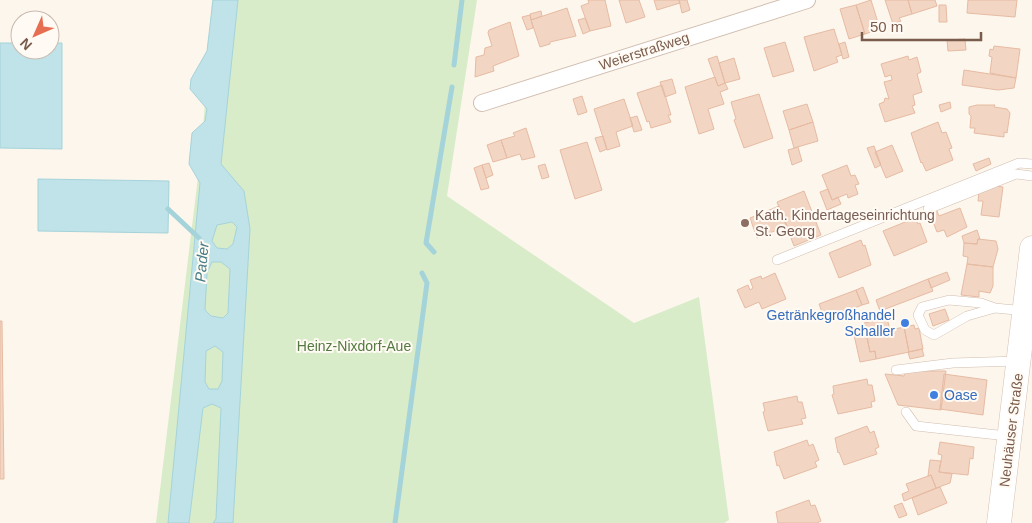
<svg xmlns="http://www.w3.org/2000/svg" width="1032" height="523" viewBox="0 0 1032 523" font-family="Helvetica,sans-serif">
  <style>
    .green { fill: #d8ecc9 }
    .water { fill: #bfe3e8; stroke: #a5d3da; fill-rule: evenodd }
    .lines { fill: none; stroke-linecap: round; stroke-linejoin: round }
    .stream { stroke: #a5d3da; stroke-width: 5 }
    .building { fill: #f3d5c3; stroke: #e6bba3 }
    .lane-casing { stroke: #d1beb0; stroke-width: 10 }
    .street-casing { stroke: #d1beb0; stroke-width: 18 }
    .secondary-casing { stroke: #d6c0b0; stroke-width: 25 }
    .lane { stroke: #fff; stroke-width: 9 }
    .street { stroke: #fff; stroke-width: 16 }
    .secondary { stroke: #fff; stroke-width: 24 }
    .education-dot { fill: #8d6e63; stroke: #fffaf3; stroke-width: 2 }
    .shop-dot { fill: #3f7fe0; stroke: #fffaf3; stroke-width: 2 }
    .labels { text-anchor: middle; stroke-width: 4; stroke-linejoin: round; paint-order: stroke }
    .street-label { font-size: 14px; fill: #7a5c4d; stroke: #fffaf3 }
    .education-label { font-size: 14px; fill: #785e54; stroke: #fffaf3; text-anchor: start }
    .shop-label { font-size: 14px; fill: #366cbe; stroke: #fffaf3; text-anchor: end }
    .park-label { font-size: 14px; fill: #537a41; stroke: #fffaf3 }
    .water-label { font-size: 15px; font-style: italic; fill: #437c86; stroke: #fffaf3 }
  </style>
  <rect width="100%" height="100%" fill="#fdf6ec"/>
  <path class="green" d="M212 0H477L447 196 634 323 699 297 729 520 724 523H156L202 144Z"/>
  <path class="water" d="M213 0H238L221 164 244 191 250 229 233 523H213L216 519 221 408 212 404 203 408 189 523H168L200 183 189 164 192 133 205 121 207 109 190 89 191 79 207 51ZM232 222 237 227 233 244 227 249 217 248 212 241 217 225ZM212 262H221L230 269 228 313 223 318 211 316 205 310 207 273ZM215 346 223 352 222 381 218 389H209L205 382 206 351Z
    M0 43H20V50H50V43H62V149L0 148Z
    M38 179 169 181 168 233 38 231Z"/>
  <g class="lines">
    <path class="stream" d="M454 65 462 0
      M168 209 199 238
      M434 252 426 243 452 87
      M395 523 427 283 422 273"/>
  </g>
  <path class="building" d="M588 0H605L611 26 590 31 581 6 589 3Z
    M619 0H639L645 17 626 23Z
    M654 0H679L680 3 657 10Z
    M679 0H687L690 10 682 13Z
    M871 0 880 29 865 34 856 5Z
    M885 0H908L912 14 899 18 901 21 893 24Z
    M908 0H935L937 6 912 14Z
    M968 0H1017L1015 17 967 13Z
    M856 5 865 34 849 39 840 9Z
    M939 5H946L947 22H939Z
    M567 8 576 36 550 42V44L540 47 531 20Z
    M541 11 542 16 531 20 530 14Z
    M530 15 533 28 527 30 522 17Z
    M585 18 590 31 583 34 578 20Z
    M510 22 519 56 493 66 494 71 475 77 476 57 484 55 485 48 492 46 488 33 489 30Z
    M834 29 842 55 836 57 838 62 814 71 804 37Z
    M965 39 966 50 948 51 947 40Z
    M785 42 794 71 773 77 764 48Z
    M845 42 849 57 843 59 839 44Z
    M994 46 1020 49 1016 78 990 73 992 57 989 56 990 49 993 50Z
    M717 56 725 83 718 86 708 59Z
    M908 56 909 60 917 57 921 72 917 74 922 92 913 95 915 105 912 106 915 113 885 122 879 104 884 102 885 98 889 99 884 82 892 80 891 75 885 77 881 64Z
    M734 58 740 79 725 83 719 63Z
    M964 70 1016 78 1014 88 998 90 962 85Z
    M715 77 718 86 725 83 728 89 720 92 724 104 708 109 714 129 699 134 685 87Z
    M672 79 676 93 665 97 660 82Z
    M662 85 671 115H668L671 122 651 128 649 121 647 122 637 93Z
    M759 94 773 138 744 148 734 120 736 119 731 102Z
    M582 96 587 112 578 115 573 99Z
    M624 99 633 126 616 132 620 146 607 150 594 109Z
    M950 102 951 108 941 112 939 105Z
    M807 104 813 122 789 130 783 111Z
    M977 105H995L994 107 1007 109 1010 113 1007 133 1004 132V137L974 133 975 128H970L971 116 969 114V107Z
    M637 116 642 130 634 132 630 118Z
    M813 122 818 141 794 148 789 130Z
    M938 122 942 133 946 132 952 148 949 149 953 160 926 171 922 162 921 163 911 133Z
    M526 128 535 157 522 160 520 154 507 158 501 140 515 136 513 133Z
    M603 136 607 149 600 152 595 138Z
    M501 140 507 158 493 162 487 145Z
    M587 142 602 190 575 199 560 150Z
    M892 145 903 171 886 178 875 152Z
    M874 146 881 165 875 168 867 148Z
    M798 147 802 161 792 165 788 150Z
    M989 158 991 164 976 171 973 164Z
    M489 163 493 175 486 178 482 165Z
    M545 164 549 177 542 179 538 166Z
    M482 165 489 188 481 190 474 168Z
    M847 165 851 176 855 175 859 184 855 185 858 194 848 198 847 194 832 200 822 175Z
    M994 186 1003 187 999 217 981 215 983 201H978L979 192Z
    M828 189 832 200 838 197 841 204 827 210 820 192Z
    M804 191 821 235 794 246 777 202Z
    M779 206 787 226 757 238 750 218Z
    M960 208 967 227 947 237 944 230 937 232 929 212 936 209 939 216Z
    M915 218 918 224 920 223 927 242 894 256 883 231Z
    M977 230 980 239H978L977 244 964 243 962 236Z
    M978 239 996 241 998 249 993 267 967 264 968 257 963 256 964 243 977 244Z
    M861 240 863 246 865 245 871 265 839 278 829 253Z
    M967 264 993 267V286L990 293 979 291V297L961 295Z
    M947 272 950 280 931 288 928 279Z
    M775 273 786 299 762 309 759 302 745 308 737 290 748 285 750 290 753 288 750 280 761 276 762 279Z
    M928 279 933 291 880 311 876 300Z
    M863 287 869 303 862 305 856 290Z
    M856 290 862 305 825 320 819 304Z
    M945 309 949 320 933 326 929 314Z
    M887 318 890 330 904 327 909 352 876 359 875 351 870 352 864 323Z
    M0 321H2L4 479H0Z
    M914 325 915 329 919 328 923 349 909 352 904 327Z
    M866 332 870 352 875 351 876 359 860 362 854 335Z
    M922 349 924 356 910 359 908 352Z
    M905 371H946L941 410 898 405 885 374 904 376Z
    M944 374 987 380 983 415 940 409Z
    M867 379 868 385H872L875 401 871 402 872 407 838 414 832 395 834 394 833 386Z
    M797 396 798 402H802L806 418 801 419 803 424 768 431 763 412 765 411 763 403Z
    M867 426 870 433 874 431 879 447 875 449 877 454 844 465 839 452 838 453 835 438Z
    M807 440 809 446 813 444 819 460 815 462 817 467 784 479 779 465 777 466 774 452Z
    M940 442 974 447 973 459 970 458 968 475 939 472 942 455 938 454Z
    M930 460 941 461 939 472 952 474 950 483 936 488 931 475 928 476Z
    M931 475 936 488 904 501 902 494 909 491 906 484Z
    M940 487 947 503 918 515 912 498Z
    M809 500 811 506 815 505 821 521 817 523H778L776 512Z
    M902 503 907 515 899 518 894 506Z"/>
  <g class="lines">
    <defs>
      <path id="lane" d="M928 209 1016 174 1032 176
        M777 260 1019 163 1032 164
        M995 308 967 316 934 335 925 330 918 315 922 307 949 300 981 303 995 308 1025 311
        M896 370 953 363 1018 361
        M906 412 916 426 1007 436"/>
      <path id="street" d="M482 103 807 0"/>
      <path id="secondary" d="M999 523 1032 248"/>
    </defs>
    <use href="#lane" class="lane-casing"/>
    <use href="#street" class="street-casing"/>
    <use href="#secondary" class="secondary-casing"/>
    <use href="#lane" class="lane"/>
    <use href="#street" class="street"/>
    <use href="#secondary" class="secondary"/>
  </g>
  <circle class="education-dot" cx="745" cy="223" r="5"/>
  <g class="shop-dot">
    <circle cx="905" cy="323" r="5"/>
    <circle cx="934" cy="395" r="5"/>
  </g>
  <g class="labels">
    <g class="street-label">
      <text transform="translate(644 51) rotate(-18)" y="5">Weierstraßweg</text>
      <text transform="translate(1011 430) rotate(-83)" y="5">Neuhäuser Straße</text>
    </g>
    <g class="education-label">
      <text x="755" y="220">Kath. Kindertageseinrichtung<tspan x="755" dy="16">St. Georg</tspan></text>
    </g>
    <g class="shop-label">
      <text x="895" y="320">Getränkegroßhandel<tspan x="895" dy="16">Schaller</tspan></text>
      <text x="944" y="400" text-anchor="start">Oase</text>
    </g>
    <g class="park-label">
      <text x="354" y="351">Heinz-Nixdorf-Aue</text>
    </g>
    <g class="water-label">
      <text transform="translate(202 262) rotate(-85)" y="5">Pader</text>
    </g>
  </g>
  <g transform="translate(35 35) rotate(225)"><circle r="24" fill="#fffaf3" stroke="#cabbb1"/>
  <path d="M0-4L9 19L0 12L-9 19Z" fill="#e76f51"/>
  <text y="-8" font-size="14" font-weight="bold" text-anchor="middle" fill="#7a5c4d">N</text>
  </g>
  <path d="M862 32v8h119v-8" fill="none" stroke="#7a5c4d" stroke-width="2.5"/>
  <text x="870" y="32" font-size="15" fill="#7a5c4d" stroke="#fffaf3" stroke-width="4" paint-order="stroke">50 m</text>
</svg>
